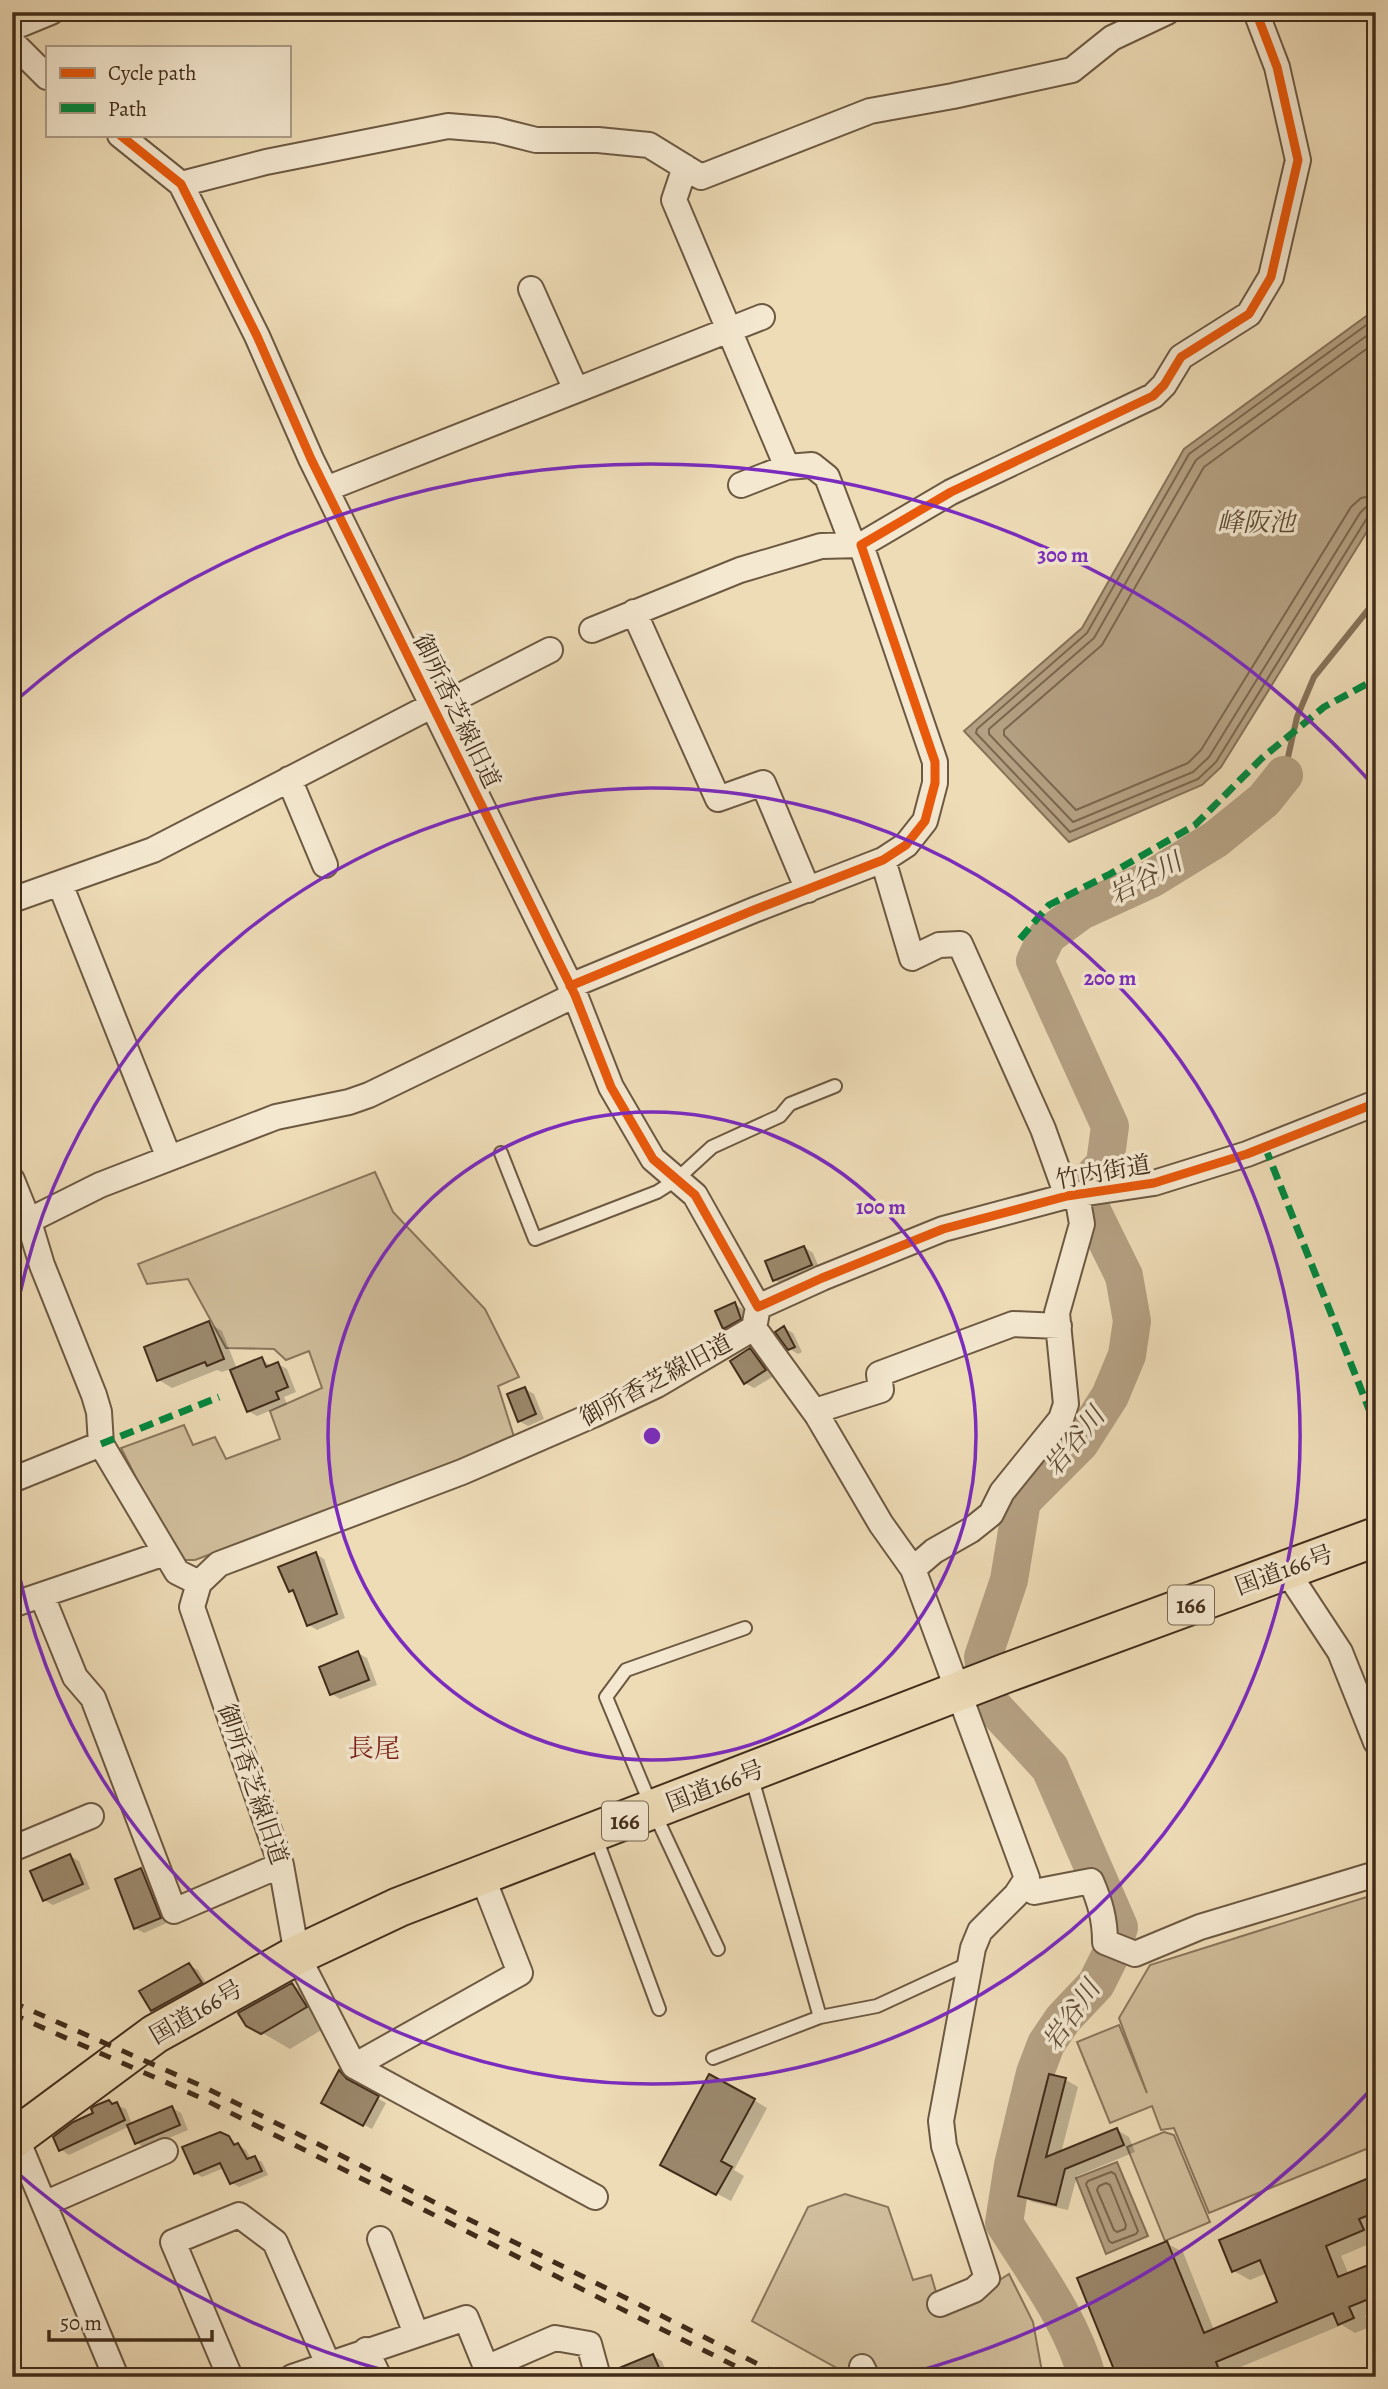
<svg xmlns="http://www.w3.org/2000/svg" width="1388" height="2389" viewBox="0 0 1388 2389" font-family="Alegreya,'Noto Serif JP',serif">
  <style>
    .green { fill: #d1be9c; stroke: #8a765c; stroke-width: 2 }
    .water { fill: #b4a082; stroke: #867259; stroke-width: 2 }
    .shadow { fill: #0003 }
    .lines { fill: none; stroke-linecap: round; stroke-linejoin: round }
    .shore { stroke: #7b664e; stroke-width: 2 }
    .stream { stroke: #867259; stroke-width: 6 }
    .river { stroke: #b4a082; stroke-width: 38 }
    .building { fill: #9b886c; stroke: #422d1b; stroke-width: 2 }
    .service-casing { stroke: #6d5942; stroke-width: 16 }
    .minor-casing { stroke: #6d5942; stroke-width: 28 }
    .trunk-casing { stroke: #422d1b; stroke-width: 42 }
    .service { stroke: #f4e8d0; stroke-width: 12 }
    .minor { stroke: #f4e8d0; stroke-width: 24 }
    .trunk { stroke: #eedcb7; stroke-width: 38 }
    .rail { stroke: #422d1b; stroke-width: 5; stroke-dasharray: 12 12; stroke-linecap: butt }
    .quiet { stroke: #00873e; stroke-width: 7; stroke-dasharray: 14 7; stroke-linecap: butt }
    .cycleway-casing { stroke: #f4e8d0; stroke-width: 13 }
    .cycleway { stroke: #e8590c; stroke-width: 9 }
    .ring { fill: none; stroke: #7b2cbf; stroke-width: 3.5 }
    .labels { text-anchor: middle; stroke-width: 7; stroke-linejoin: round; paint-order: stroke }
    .shield { fill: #f4e8d0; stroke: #776551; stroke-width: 2 }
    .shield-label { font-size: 23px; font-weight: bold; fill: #422d1b }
    .street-label { font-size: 24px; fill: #422d1b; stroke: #f4e8d0 }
    .water-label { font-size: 26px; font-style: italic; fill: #5e4a35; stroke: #f4e8d0 }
    .neighbourhood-label { font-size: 26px; fill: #7a1f14; stroke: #f4e8d0 }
    .centre { fill: #7b2cbf; stroke: #f4e8d0; stroke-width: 3.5 }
    .ring-label { font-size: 21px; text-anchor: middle; font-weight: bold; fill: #7b2cbf; stroke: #f4e8d0; stroke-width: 7; stroke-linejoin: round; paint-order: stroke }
  </style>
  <rect width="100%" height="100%" fill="#eedcb7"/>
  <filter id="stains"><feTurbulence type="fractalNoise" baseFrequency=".00286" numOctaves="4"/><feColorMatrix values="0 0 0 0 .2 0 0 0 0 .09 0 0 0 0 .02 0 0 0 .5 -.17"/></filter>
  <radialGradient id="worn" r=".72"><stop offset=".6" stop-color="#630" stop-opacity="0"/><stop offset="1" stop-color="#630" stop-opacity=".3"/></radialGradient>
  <path class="green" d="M375 1172 393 1212 485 1309 519 1377 498 1386 515 1440 195 1560H178L121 1448 184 1425 193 1445 215 1437 226 1459 280 1439 270 1411 322 1388 309 1351 286 1360 274 1349 226 1348 188 1279 147 1284 138 1264Z
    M1376 1894V2145L1209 2213 1174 2128 1161 2130 1152 2106 1110 2123 1077 2042 1119 2025 1147 2093 1119 2018 1150 1965Z
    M1164 2132 1174 2135 1210 2222 1165 2241 1127 2147Z
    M845 2194 888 2207 913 2280 931 2275 941 2309 978 2294 1009 2274 1033 2322 1043 2377H853L752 2321 808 2207Z"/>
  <path class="water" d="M1376 309V517L1221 767 1202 785 1069 842 964 731 1082 628 1184 449Z
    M1117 2162 1148 2236 1106 2254 1076 2178Z"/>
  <path class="shadow" d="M804 1247 813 1253 820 1270 783 1285 775 1280Z
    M734 1304 743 1309 749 1324 733 1333 725 1328Z
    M208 1323 222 1331 237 1369 262 1359 272 1367 278 1364 287 1369 296 1392 284 1397 287 1404 257 1416 248 1411 231 1369 222 1372 217 1370 172 1388 159 1380Z
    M784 1328 793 1333 802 1352 798 1354 790 1349Z
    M750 1350 759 1355 774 1376 754 1388 745 1383 732 1362Z
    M525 1389 534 1394 544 1419 528 1426 519 1421Z
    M316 1554 324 1559 345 1618 317 1630 309 1625 297 1595 290 1591Z
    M358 1653 367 1658 377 1685 340 1699 332 1694Z
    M70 1856 79 1861 90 1889 53 1905 44 1900Z
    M141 1870 149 1875 169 1922 144 1933 135 1928Z
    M189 1965 198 1970 209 1988 161 2015 152 2010Z
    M292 1985 319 2000 333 2023 290 2049 247 2024Z
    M340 2073 355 2086 386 2103 372 2129 324 2103Z
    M1050 2076 1066 2080 1078 2087 1061 2153 1117 2130 1129 2137 1135 2152 1077 2176 1068 2210 1032 2202 1020 2195Z
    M754 2100 767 2108 734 2170 744 2176 731 2201 675 2172Z
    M109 2102 126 2109 132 2124 172 2108 181 2113 188 2130 145 2148 137 2143 130 2126 69 2155 60 2149Z
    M228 2138 246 2150 251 2159 255 2158 262 2162 268 2175 239 2187 232 2183 224 2168 202 2177 195 2173Z
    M1376 2177V2241L1341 2256 1349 2275 1376 2264V2311L1365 2316 1370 2327 1355 2333 1342 2325 1231 2371 1233 2377H1119L1166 2243 1183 2252 1214 2330 1279 2303 1267 2273 1250 2280 1234 2271Z
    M653 2356 662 2361 668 2377H621Z"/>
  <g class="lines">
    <path class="shore" d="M1376 318 1189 454 1087 633 977 729 976 733 1070 832 1198 779 1216 762 1367 518 1376 514
      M1376 329 1196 460 1094 638 989 729V734L1073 822 1193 772 1209 757 1360 513 1366 507 1376 506
      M1376 342 1204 467 1102 645 1004 730V735L1076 810 1188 763 1201 750 1351 507 1361 498 1376 495
      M1111 2172 1115 2174 1138 2231 1136 2234 1112 2243 1109 2241 1086 2184 1088 2181Z
      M1106 2183 1110 2185 1126 2225 1125 2229 1117 2232 1114 2230 1097 2190 1099 2186Z"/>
    <path class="stream" d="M1284 775 1297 717 1314 677 1376 600"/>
    <path class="river" d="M1087 2377C1072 2321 1034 2271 1004 2223L1013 2165 1035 2073 1046 2044 1063 2019 1096 1984 1111 1954 1119 1927 1050 1768 989 1702 983 1657 1009 1580 1022 1501 1080 1443 1110 1396 1127 1355 1132 1321 1124 1276 1091 1209 1085 1185 1105 1164 1110 1126 1035 961 1047 936 1081 911 1151 879 1216 839 1264 800 1284 775"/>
  </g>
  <path class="building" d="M804 1246 812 1265 773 1281 765 1261Z
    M735 1302 741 1319 723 1329 715 1311Z
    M209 1321 224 1359 207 1366 205 1362 157 1381 144 1347Z
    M784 1326 795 1347 788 1350 775 1332Z
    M750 1348 766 1370 744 1384 730 1361Z
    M262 1357 266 1367 278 1362 288 1387 276 1392 279 1399 247 1412 230 1370Z
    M525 1387 536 1414 518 1422 507 1394Z
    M316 1552 337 1614 307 1626 293 1590 289 1592 278 1567Z
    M358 1651 369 1680 330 1695 319 1667Z
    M70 1854 83 1884 43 1901 30 1871Z
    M141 1868 161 1918 134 1929 115 1879Z
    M189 1963 202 1983 151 2011 139 1991Z
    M292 1983 307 2007 261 2034 246 2026 238 2013Z
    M339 2070 347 2079 379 2096 363 2126 321 2103Z
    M709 2074 755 2099 721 2161 732 2167 716 2195 660 2165Z
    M1049 2074 1066 2078 1046 2157 1117 2128 1124 2145 1065 2169 1056 2205 1018 2196Z
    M109 2100 112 2104 117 2102 125 2120 59 2151 53 2137 73 2122 93 2113 91 2109 94 2106Z
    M172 2106 180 2125 135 2144 127 2125Z
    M220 2132 229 2136 234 2145 238 2143 247 2159 255 2156 262 2171 230 2184 220 2163 194 2174 182 2147Z
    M1376 2175V2212L1359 2219 1364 2230 1326 2246 1338 2277 1376 2262V2296L1349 2307 1354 2318 1338 2325 1333 2313 1216 2362 1222 2377H1117L1077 2278 1167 2241 1204 2333 1277 2302 1260 2260 1232 2272 1219 2240Z
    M653 2354 663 2377H612V2371Z"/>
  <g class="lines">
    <defs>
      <path id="service" d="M501 1153 535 1239 657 1192 676 1180 712 1147 780 1116 790 1104 835 1086
        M751 1775 820 2017
        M595 1835 659 2009
        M718 1949 653 1810 606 1697 626 1670 745 1628
        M713 2058 820 2017 877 2006 970 1963"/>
      <path id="minor" d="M12 28 51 12
        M12 42 47 77
        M120 135 181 184 257 336 311 459 575 995 611 1087 653 1159 695 1195 758 1307 754 1328 657 1385 593 1415 462 1472 219 1564 199 1583 192 1607 281 1865 297 1955 354 2066 595 2197
        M685 167 674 200 787 467
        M181 184 266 162 448 126 496 130 536 140H598L649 145 701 177 870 111 953 96 1072 70 1112 38 1167 12
        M531 289 576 390
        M741 485 787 467 812 465 827 477 853 545
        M326 489 762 317
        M634 612 718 799 763 783 808 890
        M592 630 740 570 821 546 861 545
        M437 714 464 694 550 650
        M289 779 325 865
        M883 860 912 958 939 945 960 944 1043 1129 1067 1196
        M60 884 169 1158
        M12 900 153 850 433 705
        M570 986 754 910 883 860 906 845 925 821 935 783V762L861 545 951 492 1153 396 1164 385 1181 357 1249 314 1271 277 1298 160 1277 67 1256 12
        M12 1180 29 1222 42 1265 94 1395 99 1412 101 1444
        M12 1229 100 1185 276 1117 349 1102 369 1095 575 995
        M758 1307 822 1278 943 1229 1067 1196 1154 1183 1247 1154 1376 1103
        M754 1328 817 1415 881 1524 913 1569 1027 1878 1016 1895 980 1931 973 1948 941 2121 944 2146 987 2278 974 2290 940 2304
        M815 1411 881 1390 879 1374 1013 1324 1059 1326
        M12 1480 101 1444 177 1572 199 1583
        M913 1569 934 1551 971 1530 991 1514 1002 1492 1061 1419 1066 1404 1057 1313 1082 1224 1077 1195
        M1286 1570 1340 1652 1376 1742
        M42 1596 75 1677 93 1698 174 1911 281 1865
        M12 1605 165 1553
        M12 1849 91 1816
        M1023 1884 1034 1892 1091 1881C1100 1902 1105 1919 1105 1942L1135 1954 1200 1927 1376 1874
        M354 2066 520 1973 482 1876
        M16 2137 116 2377
        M44 2204 165 2151
        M380 2239 416 2334
        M366 2350 379 2377
        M862 2367 867 2377
        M486 2368 555 2338 589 2344 598 2377
        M230 2377 173 2242 239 2215 275 2242 328 2364
        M292 2377 466 2318 490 2377"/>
      <path id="trunk" d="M12 2140 155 2034 297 1955 399 1907 1006 1673 1376 1537"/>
    </defs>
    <use href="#service" class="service-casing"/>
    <use href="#minor" class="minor-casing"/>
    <use href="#trunk" class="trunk-casing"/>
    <use href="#service" class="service"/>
    <use href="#minor" class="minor"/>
    <use href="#trunk" class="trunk"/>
    <path class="rail" d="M12 2002 204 2087 784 2377
      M12 2014 199 2097 757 2377"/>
    <path class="quiet" d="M1020 939 1049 905 1110 874 1195 825 1262 758 1324 707 1376 679
      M1265 1147 1376 1427
      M101 1444 219 1397"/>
    <defs>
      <path id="cycleway" d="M120 135 181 184 257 336 311 459 575 995 611 1087 653 1159 695 1195 758 1307 822 1278 943 1229 1067 1196 1154 1183 1247 1154 1376 1103
        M570 986 754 910 883 860 906 845 925 821 935 783V762L861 545 951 492 1153 396 1164 385 1181 357 1249 314 1271 277 1298 160 1277 67 1256 12"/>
    </defs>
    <use href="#cycleway" class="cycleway-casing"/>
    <use href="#cycleway" class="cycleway"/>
  </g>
  <g class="ring">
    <circle cx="652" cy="1436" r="324"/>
    <path d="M13 1329A648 648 0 1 1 13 1543"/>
    <path d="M1374 2086A972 972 0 0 1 904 2375M400 2375A972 972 0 0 1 14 2170M14 702A972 972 0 0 1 1374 786"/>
  </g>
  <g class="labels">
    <g class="shield">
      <rect x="1168" y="1585.5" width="46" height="39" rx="5"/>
      <rect x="602" y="1801.5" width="46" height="39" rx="5"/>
    </g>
    <g class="shield-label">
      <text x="1191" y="1613">166</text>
      <text x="625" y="1829">166</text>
    </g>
    <g class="street-label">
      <text transform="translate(457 711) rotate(64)" y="8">御所香芝線旧道</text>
      <text transform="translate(1103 1172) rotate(-10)" y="8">竹内街道</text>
      <text transform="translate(656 1380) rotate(-28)" y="8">御所香芝線旧道</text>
      <text transform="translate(1284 1570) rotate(-20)" y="8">国道166号</text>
      <text transform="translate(253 1784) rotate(71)" y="8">御所香芝線旧道</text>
      <text transform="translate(715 1786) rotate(-21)" y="8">国道166号</text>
      <text transform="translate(196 2012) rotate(-30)" y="8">国道166号</text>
    </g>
    <g class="water-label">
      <text x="1256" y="531">峰阪池</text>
      <text transform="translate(1145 878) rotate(-28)" y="9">岩谷川</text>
      <text transform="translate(1074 1441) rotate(-51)" y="9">岩谷川</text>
      <text transform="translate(1071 2015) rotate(-55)" y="9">岩谷川</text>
    </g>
    <g class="neighbourhood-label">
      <text x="374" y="1757">長尾</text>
    </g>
  </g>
  <circle cx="652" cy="1436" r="10" class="centre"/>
  <g class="ring-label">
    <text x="1063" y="562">300 m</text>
    <text x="1110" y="985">200 m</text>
    <text x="881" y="1214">100 m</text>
  </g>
  <rect width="1388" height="2389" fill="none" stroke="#eedcb7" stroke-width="42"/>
  <rect x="14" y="14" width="1360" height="2361" fill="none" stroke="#422d1b" stroke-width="3.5"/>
  <rect x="21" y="21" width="1346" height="2347" fill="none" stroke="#422d1b" stroke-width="2"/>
  <rect x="46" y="46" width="245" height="91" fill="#f4e8d0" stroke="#ad9d88" stroke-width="2"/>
  <rect x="60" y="68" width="35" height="10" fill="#e8590c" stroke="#ad9d88" stroke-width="2"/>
  <text x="108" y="80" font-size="21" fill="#422d1b">Cycle path</text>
  <rect x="60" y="103" width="35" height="10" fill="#00873e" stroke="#ad9d88" stroke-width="2"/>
  <text x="108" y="116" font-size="21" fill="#422d1b">Path</text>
  <path d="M49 2330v10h163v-10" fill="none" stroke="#422d1b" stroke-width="3.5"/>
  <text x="60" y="2330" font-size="21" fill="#422d1b" stroke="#f4e8d0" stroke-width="5" paint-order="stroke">50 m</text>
  <rect width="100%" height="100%" filter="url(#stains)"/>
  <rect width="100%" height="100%" fill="url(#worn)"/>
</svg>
